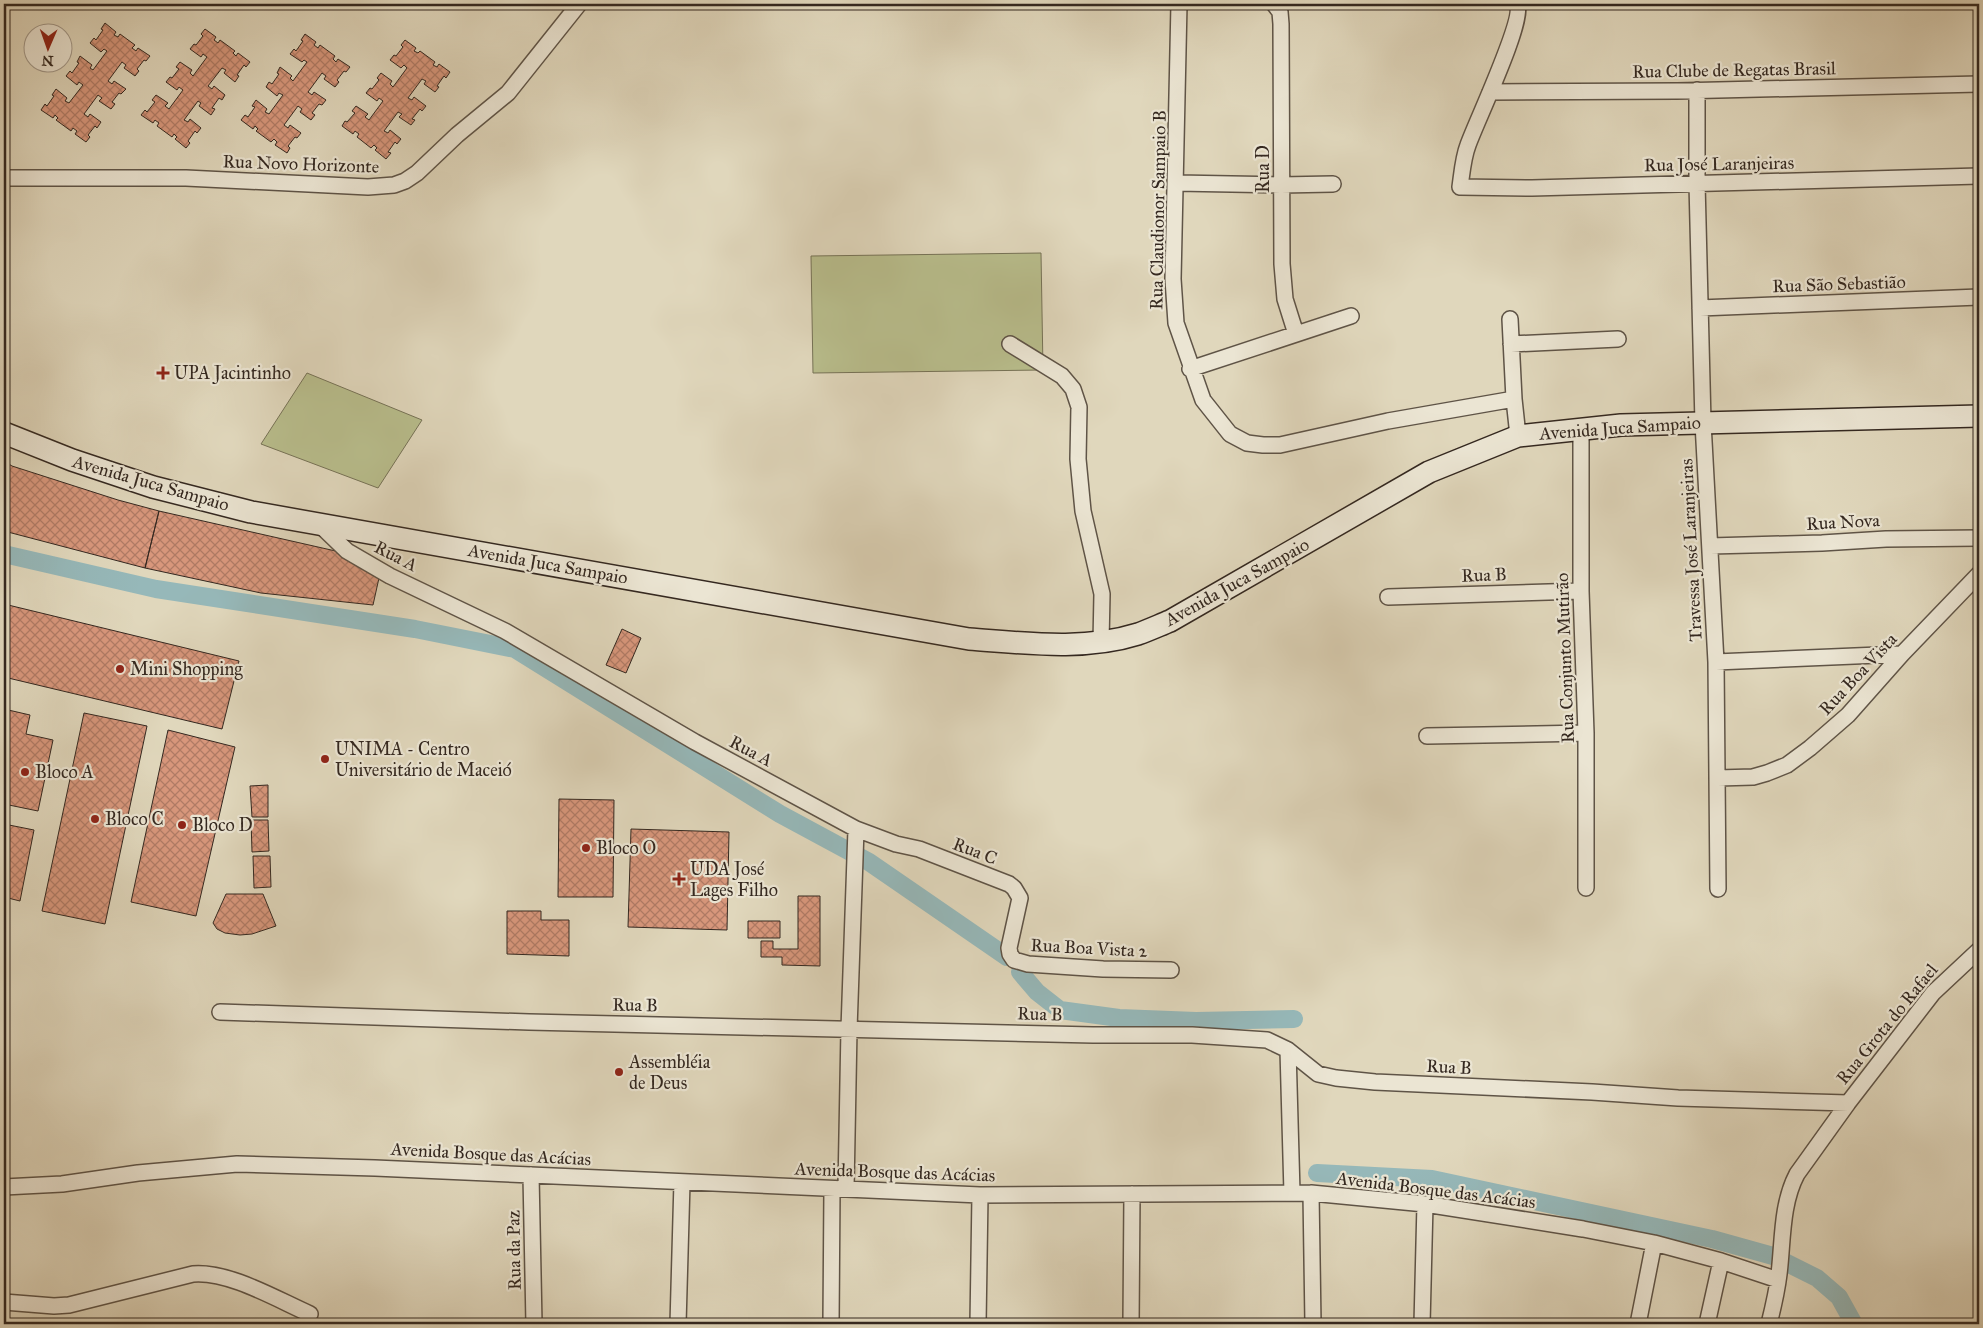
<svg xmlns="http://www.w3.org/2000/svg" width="1983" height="1328" viewBox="0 0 1983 1328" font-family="'IM FELL Great Primer',serif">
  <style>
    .grass { fill: #b8bd8c; stroke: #767256 }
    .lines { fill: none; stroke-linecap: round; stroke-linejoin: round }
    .canal { stroke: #96b8b9; stroke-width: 18 }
    .building { fill: url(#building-cross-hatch); stroke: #342820 }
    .street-casing { stroke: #5f5447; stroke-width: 18 }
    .secondary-casing { stroke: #342820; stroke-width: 24 }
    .street { stroke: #ebe5d3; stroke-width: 15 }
    .secondary { stroke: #ebe5d3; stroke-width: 21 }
    .poi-dot { fill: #8f2418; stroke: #ebe5d3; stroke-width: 2 }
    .labels { text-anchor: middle; stroke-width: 4.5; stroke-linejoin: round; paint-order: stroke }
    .street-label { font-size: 18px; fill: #342820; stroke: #ebe5d3 }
    .poi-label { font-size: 18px; fill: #342820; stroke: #ebe5d3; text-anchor: start }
  </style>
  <defs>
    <pattern id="building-cross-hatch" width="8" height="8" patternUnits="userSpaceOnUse" patternTransform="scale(1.25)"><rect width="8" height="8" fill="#d8977c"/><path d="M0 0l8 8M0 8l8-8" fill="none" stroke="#b07b65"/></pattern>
  </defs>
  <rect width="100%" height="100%" fill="#e0d7bc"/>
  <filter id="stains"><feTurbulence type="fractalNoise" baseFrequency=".004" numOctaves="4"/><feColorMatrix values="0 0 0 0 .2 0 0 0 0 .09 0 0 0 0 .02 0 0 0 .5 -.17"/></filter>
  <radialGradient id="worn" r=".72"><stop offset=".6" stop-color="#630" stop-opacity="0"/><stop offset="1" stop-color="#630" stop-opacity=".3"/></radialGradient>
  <path class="grass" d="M1041 253 1043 370 813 373 811 256Z
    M307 373 422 420 378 488 261 444Z"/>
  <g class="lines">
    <path class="canal" d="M4 554 156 589 415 629 515 649 780 814 869 862 1007 957
      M1020 972 1037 992 1060 1010 1119 1018 1196 1021 1294 1019
      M1317 1173 1432 1179 1712 1239 1773 1256 1817 1278 1839 1297 1854 1324"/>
  </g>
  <path class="building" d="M105 23 116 32 114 35 118 37 120 34 135 45 132 48 136 51 138 48 150 56 146 61 144 60 137 69 139 71 135 76 124 68 126 65 122 62 108 81 112 84 114 81 126 89 121 94 119 93 112 102 115 104 111 109 99 101 102 98 98 95 84 114 88 117 90 114 101 122 97 128 95 126 88 135 90 137 86 142 75 134 77 131 73 128 71 131 56 120 58 118 55 115 53 118 41 110 45 104 47 106 54 96 52 95 56 89 67 98 65 101 69 103 83 85 79 82 77 85 66 76 70 71 72 73 79 63 77 62 80 56 92 65 90 68 93 70 107 51 104 49 101 52 90 43 94 38 96 40 103 30 101 29Z
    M205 29 216 37 214 40 218 43 220 40 235 51 233 53 236 56 238 53 250 62 246 67 244 65 237 75 239 76 235 82 224 73 226 70 222 68 208 86 212 89 214 86 225 95 222 100 219 98 212 108 215 109 211 115 199 106 201 103 198 101 184 120 188 122 190 119 201 128 197 133 195 131 188 141 190 143 186 148 175 139 177 137 174 134 172 137 157 126 159 123 155 120 153 123 141 115 145 110 147 112 155 102 152 100 156 95 168 103 165 106 169 109 183 90 179 87 177 90 166 82 170 77 172 78 179 69 176 67 180 62 192 70 190 73 193 76 207 57 203 54 201 57 190 49 194 44 196 45 203 36 201 34Z
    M305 34 316 42 314 45 318 48 320 45 335 56 333 59 336 62 338 59 350 67 346 72 344 71 337 80 339 82 335 87 324 79 326 76 322 73 308 92 312 95 314 92 326 100 322 105 319 104 312 113 315 115 311 120 300 112 302 109 298 106 284 125 288 128 290 125 301 133 297 138 295 137 288 146 290 148 287 153 275 145 277 142 274 139 271 142 256 131 258 129 255 126 253 129 241 120 245 115 248 117 255 107 252 106 256 100 267 109 265 112 269 114 283 95 279 93 277 96 266 87 269 82 272 84 279 74 277 73 280 67 292 76 290 78 293 81 307 62 304 60 302 62 290 54 294 49 296 51 303 41 301 40Z
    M405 40 416 48 414 51 418 53 420 51 435 62 433 65 437 67 439 64 450 72 446 78 444 76 437 86 439 87 435 92 424 84 426 81 422 79 408 98 412 100 414 97 426 106 422 111 420 109 412 119 415 120 411 125 399 117 402 114 398 112 384 131 388 133 390 130 401 139 397 144 395 142 388 152 391 153 386 159 375 150 377 148 374 145 371 148 357 137 359 134 355 131 353 134 342 126 345 121 347 122 355 113 352 111 356 106 368 114 365 117 369 120 383 101 379 98 377 101 366 93 370 88 372 89 379 80 377 78 381 73 392 81 390 84 393 87 407 68 404 65 401 68 390 60 394 55 396 56 403 47 401 45Z
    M4 461 12 466 118 500 159 511 145 568 4 531Z
    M159 511 340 552 379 578 373 605 261 593 145 568Z
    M4 604 239 661 222 729 4 677Z
    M622 629 641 638 626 673 606 665Z
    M4 709 30 715 26 734 53 740 38 811 4 804Z
    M84 713 147 726 105 924 42 911Z
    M168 730 235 747 196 916 131 902Z
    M268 785V817H252L250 786Z
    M559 799 614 800 613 897H558Z
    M251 820H268L269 851 252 852Z
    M4 824 34 830 20 901 4 897Z
    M631 829 729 832 727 930 628 927Z
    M253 856H270L271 887 254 888Z
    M226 894H263L276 926 252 934 240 935 225 933 217 929 213 923Z
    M798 896H820V966L782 965V957H761V941H773V949H798Z
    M507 911H541V920H569V956L507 954Z
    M748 921H780V938H748Z"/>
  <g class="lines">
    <defs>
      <path id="street" d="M1179 4 1173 279 1176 323 1203 400 1230 434 1247 443 1263 445H1280L1388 421 1514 399 1518 436
        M1274 4 1280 12 1281 24 1282 264 1285 299 1296 334
        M1517 4C1525 20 1476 122 1468 145 1463 158 1462 173 1460 187L1532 188 1979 176
        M1697 90V183L1703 423 1716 662 1718 889
        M1490 92 1677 91 1979 84
        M4 178H186L368 187 394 185 405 181 417 173 457 135 508 93 579 4
        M1177 183 1281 185 1333 184
        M1700 308 1979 297
        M1510 319 1514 399
        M1010 344 1062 376 1073 389 1079 407 1078 459 1083 511 1102 594 1101 642
        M1511 344 1618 339
        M1190 369 1351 316
        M1581 428V591L1586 733V888
        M319 524 347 551 390 576 505 631 695 742 856 829 896 844 919 849 1009 884 1014 888 1020 898 1009 948 1010 954 1014 960 1028 964 1103 969 1171 970
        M1710 546 1822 543 1886 539 1979 538
        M1388 597 1581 591
        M1716 662 1902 654
        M1427 736 1586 733
        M1718 778 1753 777 1767 773 1787 765 1810 748 1848 715 1902 654 1979 574
        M220 1012 529 1022 1093 1035H1192L1267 1040 1288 1050 1318 1074 1336 1078 1375 1082 1592 1092 1678 1098 1848 1103
        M1288 1050 1292 1193
        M531 1175 534 1324
        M4 1187 62 1184 138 1173 237 1164 375 1168 980 1195 1311 1193 1425 1204 1583 1229 1654 1243 1721 1261 1778 1280
        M846 1188 849 1029 856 829
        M1311 1193 1313 1324
        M4 1302 54 1306 69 1305 193 1274C229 1271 276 1299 310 1314
        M678 1324 682 1182
        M831 1324 832 1189
        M978 1324 980 1195
        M1131 1324 1132 1194
        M1422 1324 1425 1204
        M1638 1324 1654 1243
        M1707 1324 1721 1261
        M1769 1324C1773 1308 1777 1291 1779 1274 1783 1242 1781 1204 1797 1174L1848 1103 1933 993 1979 950"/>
      <path id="secondary" d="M4 433 72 460 153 487 251 512 969 639C1025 643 1084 651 1138 634 1149 630 1160 625 1170 621L1429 472 1518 436 1621 425 1979 416"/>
    </defs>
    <use href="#street" class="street-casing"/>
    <use href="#secondary" class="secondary-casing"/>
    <use href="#street" class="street"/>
    <use href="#secondary" class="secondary"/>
  </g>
  <g class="poi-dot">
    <path d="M160.5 365.5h5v5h5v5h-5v5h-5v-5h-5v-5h5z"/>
    <circle cx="120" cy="669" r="5"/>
    <circle cx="325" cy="759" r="5"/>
    <circle cx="25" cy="772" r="5"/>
    <circle cx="95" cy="819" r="5"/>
    <circle cx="182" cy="825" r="5"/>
    <circle cx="586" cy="848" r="5"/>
    <path d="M676.5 871.5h5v5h5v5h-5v5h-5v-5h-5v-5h5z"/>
    <circle cx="619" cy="1072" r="5"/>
  </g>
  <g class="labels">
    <g class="street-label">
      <text transform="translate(1734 70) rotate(-1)" y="6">Rua Clube de Regatas Brasil</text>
      <text transform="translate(301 164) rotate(2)" y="6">Rua Novo Horizonte</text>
      <text transform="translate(1719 164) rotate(-1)" y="6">Rua José Laranjeiras</text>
      <text transform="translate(1263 169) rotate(-90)" y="6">Rua D</text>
      <text transform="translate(1158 210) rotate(-89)" y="6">Rua Claudionor Sampaio B</text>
      <text transform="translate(1839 284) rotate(-2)" y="6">Rua São Sebastião</text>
      <text transform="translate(1620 428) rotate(-4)" y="6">Avenida Juca Sampaio</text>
      <text transform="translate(151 483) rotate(16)" y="6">Avenida Juca Sampaio</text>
      <text transform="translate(1843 522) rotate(-3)" y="6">Rua Nova</text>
      <text transform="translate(1691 550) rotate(-93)" y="6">Travessa José Laranjeiras</text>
      <text transform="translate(396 556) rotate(27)" y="6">Rua A</text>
      <text transform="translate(548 564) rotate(10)" y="6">Avenida Juca Sampaio</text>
      <text transform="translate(1484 575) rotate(-2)" y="6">Rua B</text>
      <text transform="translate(1237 582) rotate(-29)" y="6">Avenida Juca Sampaio</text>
      <text transform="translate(1565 658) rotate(-92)" y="6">Rua Conjunto Mutirão</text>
      <text transform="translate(1858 674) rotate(-47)" y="6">Rua Boa Vista</text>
      <text transform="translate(751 751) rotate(28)" y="6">Rua A</text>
      <text transform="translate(975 851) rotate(21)" y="6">Rua C</text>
      <text transform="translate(1089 948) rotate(3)" y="6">Rua Boa Vista 2</text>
      <text transform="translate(635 1005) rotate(1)" y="6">Rua B</text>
      <text transform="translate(1040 1014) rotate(2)" y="6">Rua B</text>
      <text transform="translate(1887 1024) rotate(-51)" y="6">Rua Grota do Rafael</text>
      <text transform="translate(1449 1067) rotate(3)" y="6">Rua B</text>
      <text transform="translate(491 1154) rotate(3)" y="6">Avenida Bosque das Acácias</text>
      <text transform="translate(895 1172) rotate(2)" y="6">Avenida Bosque das Acácias</text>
      <text transform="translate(1436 1190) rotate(7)" y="6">Avenida Bosque das Acácias</text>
      <text transform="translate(514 1250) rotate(-91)" y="6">Rua da Paz</text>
    </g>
    <g class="poi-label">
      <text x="174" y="379">UPA Jacintinho</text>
      <text x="130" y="675">Mini Shopping</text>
      <text x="335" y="755">UNIMA - Centro<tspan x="335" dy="21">Universitário de Maceió</tspan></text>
      <text x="35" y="778">Bloco A</text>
      <text x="105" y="825">Bloco C</text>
      <text x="192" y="831">Bloco D</text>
      <text x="596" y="854">Bloco O</text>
      <text x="690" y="875">UDA José<tspan x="690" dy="21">Lages Filho</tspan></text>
      <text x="629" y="1068">Assembléia<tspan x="629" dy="21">de Deus</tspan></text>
    </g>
  </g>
  <rect width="1983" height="1328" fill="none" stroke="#e0d7bc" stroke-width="20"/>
  <rect x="5" y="5" width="1973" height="1318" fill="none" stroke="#342820" stroke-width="2.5"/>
  <rect x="10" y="10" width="1963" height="1308" fill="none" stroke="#342820"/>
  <g transform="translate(48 48) rotate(182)"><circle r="24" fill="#ebe5d3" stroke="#a2998b"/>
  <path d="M0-4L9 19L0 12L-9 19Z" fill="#8f2418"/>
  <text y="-8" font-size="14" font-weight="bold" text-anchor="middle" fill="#342820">N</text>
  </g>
  <rect width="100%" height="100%" filter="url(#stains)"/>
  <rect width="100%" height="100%" fill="url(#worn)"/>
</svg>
